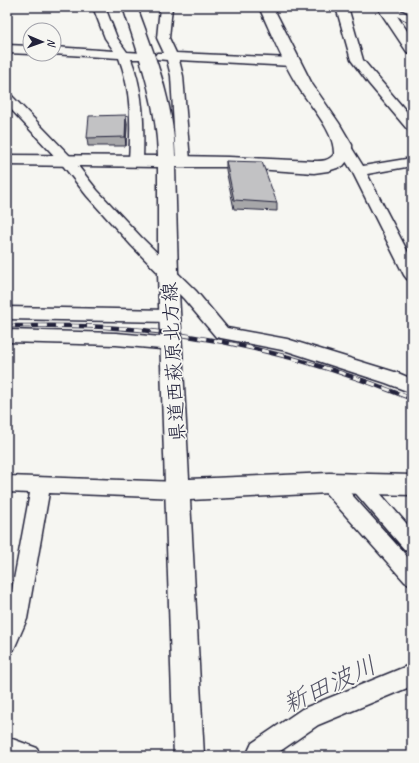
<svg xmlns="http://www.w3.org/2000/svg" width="419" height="763" viewBox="0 0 419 763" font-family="Caveat,'Klee One',sans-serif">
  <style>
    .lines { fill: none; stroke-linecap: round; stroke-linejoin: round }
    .street-casing { stroke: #22223b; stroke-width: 3 }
    .secondary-casing { stroke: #22223b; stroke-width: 3 }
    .street { fill: #f6f6f2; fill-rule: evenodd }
    .secondary { fill: #f6f6f2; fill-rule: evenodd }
    .rail-casing { stroke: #22223b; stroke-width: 4.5 }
    .rail { stroke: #f6f6f2; stroke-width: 3; stroke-dasharray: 8; stroke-linecap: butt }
    .wall { fill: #a7a7a9; stroke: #22223b }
    .shaded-wall { fill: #888889; stroke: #22223b }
    .building { fill: #c2c2c4; stroke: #22223b }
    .labels { text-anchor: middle; stroke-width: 3.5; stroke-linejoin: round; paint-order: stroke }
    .street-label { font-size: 20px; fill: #22223b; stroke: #f6f6f2 }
    .near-water-label { font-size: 25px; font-style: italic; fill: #535365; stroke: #f6f6f2 }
  </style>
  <rect width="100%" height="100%" fill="#f6f6f2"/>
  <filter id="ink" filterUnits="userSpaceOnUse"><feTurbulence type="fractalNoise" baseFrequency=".025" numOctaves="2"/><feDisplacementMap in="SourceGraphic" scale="8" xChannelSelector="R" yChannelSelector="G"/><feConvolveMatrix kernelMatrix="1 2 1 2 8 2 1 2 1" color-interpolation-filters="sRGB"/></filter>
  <g filter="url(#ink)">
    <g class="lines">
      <defs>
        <path id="street" d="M93 7H105L117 38 127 52 143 53 145 56 143 59H131C144 92 144 126 143 161L141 164 136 165 131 164 129 161C131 126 132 92 119 58L52 54H54V47L114 51 105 38Z
          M160 7H172L169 38 176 53 292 58 296 59 298 62 296 65 292 66 179 60 183 76 190 161 188 164 183 165 178 164 176 161 171 76 167 60 157 59 155 56 157 53H164L157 38Z
          M336 7H348L363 60 412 118V130L407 129 369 84 351 60Z
          M379 7H394L412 16V23L381 9Z
          M7 45 30 46V54L7 53Z
          M7 94 11 95 71 157 97 190 141 237 196 291 227 328 287 339 398 373 412 379V393L386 383 287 351 216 337 184 299 131 245 87 196 61 163 7 105Z
          M343 141 348 142 363 166 412 158V166L367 174 412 260V280L407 279 404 275 352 171 336 145 338 142Z
          M7 307 170 310 176 312 178 316 176 320 170 322 7 319Z
          M7 330 116 333 172 338 178 340 180 344 178 348 172 350 116 345 7 342Z
          M329 475 336 477 412 562V585L405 582 322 489 320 483 322 477Z
          M359 475 366 477 412 530V553L405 550 352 489 350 483 352 477Z
          M7 476 179 482 186 484 188 490 186 496 179 498 49 493 27 619 14 649 7 652V617L30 493 7 492Z
          M412 664V686L318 725 273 756H246L252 743 302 709Z
          M7 737 37 748 40 756H7Z"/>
        <path id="secondary" d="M123 7H137C155 56 174 104 175 156L229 157 314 161C322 161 329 161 334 154 335 131 309 105 297 85 282 61 271 33 259 7H273L312 84 339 123 352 145V155L343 166 328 171 314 173 229 167H175L178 274 189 479 329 473 412 475V495L329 493 190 500 204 756H174L158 274V167L7 165V155L158 156C157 104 139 56 123 7Z
          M377 7H391L412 38V54L407 52Z"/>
      </defs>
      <use href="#street" class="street-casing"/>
      <use href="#secondary" class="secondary-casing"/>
      <use href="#street" class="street"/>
      <use href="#secondary" class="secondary"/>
      <defs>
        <path id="rail" d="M7 326C39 326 72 325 104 327 210 333 314 359 412 399"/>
      </defs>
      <use href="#rail" class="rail-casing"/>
      <use href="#rail" class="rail"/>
    </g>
    <path class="wall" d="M126 115 127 124 126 146H88L87 138Z
      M226 161 277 203V211L234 209 226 170Z"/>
    <path class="shaded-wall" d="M126 115 127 124 126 146 125 137Z"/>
    <path class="building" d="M126 115 125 137 87 138 89 116Z
      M226 161 262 162 277 203 234 200Z"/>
  </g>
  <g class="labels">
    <g class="street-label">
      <text transform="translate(173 362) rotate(-93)" y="7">県道西萩原北方線</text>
    </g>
    <g class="near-water-label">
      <text transform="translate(329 684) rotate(-25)" y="9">新田波川</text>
    </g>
  </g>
  <rect width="419" height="763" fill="none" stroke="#f6f6f2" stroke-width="24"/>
  <rect x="12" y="12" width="395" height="739" fill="none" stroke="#22223b" stroke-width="1.5" filter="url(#ink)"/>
  <g transform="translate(42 42) rotate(92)"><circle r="19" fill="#f6f6f2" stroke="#a1a1a9"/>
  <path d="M0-3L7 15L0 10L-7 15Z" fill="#22223b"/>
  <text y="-6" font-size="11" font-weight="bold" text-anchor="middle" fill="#22223b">N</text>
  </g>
</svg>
